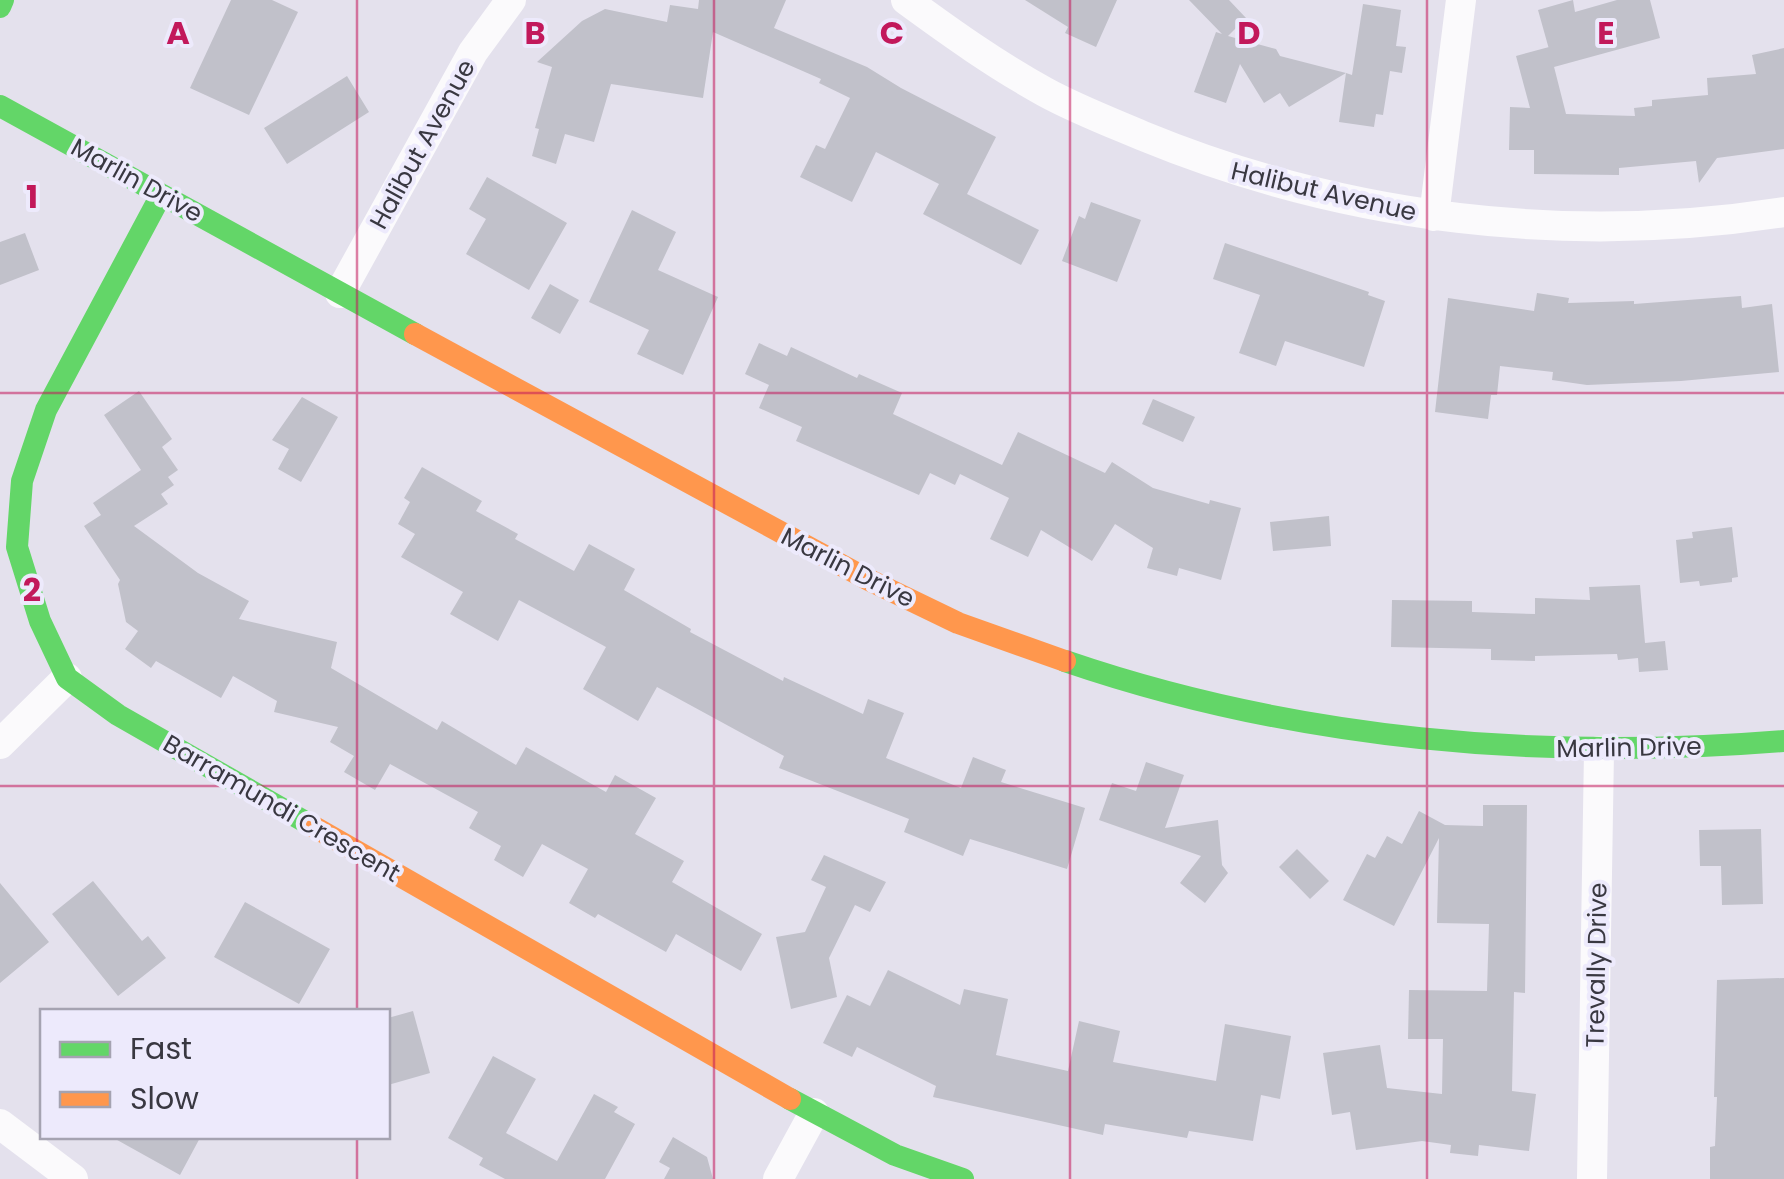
<svg xmlns="http://www.w3.org/2000/svg" width="1784" height="1179" viewBox="0 0 1784 1179" font-family="Poppins,sans-serif">
  <style>
    .building { fill: #c1c1ca }
    .lines { fill: none; stroke-linecap: round; stroke-linejoin: round }
    .street { stroke: #fbfafc; stroke-width: 30 }
    .fast { stroke: #63d668; stroke-width: 22 }
    .slow { stroke: #ff974d; stroke-width: 22 }
    .grid { fill: none; stroke: #c2185b; stroke-width: 2.5; stroke-opacity: 0.55 }
    .labels { text-anchor: middle; stroke-width: 8; stroke-linejoin: round; paint-order: stroke }
    .street-label { font-size: 25px; fill: #393841; stroke: #edeafc }
    .grid-label { font-size: 32px; text-anchor: middle; font-weight: bold; fill: #c2185b; stroke: #edeafc; stroke-width: 8; stroke-linejoin: round; paint-order: stroke }
  </style>
  <rect width="100%" height="100%" fill="#e4e1ed"/>
  <path class="building" d="M231 0H272L298 12 249 115 190 88Z
    M699 0H786L774 28 867 67 901 88 996 137 967 194 1039 230 1021 265 923 214 939 184 876 152 852 202 800 177 816 145 825 149 850 98 819 83 821 79 713 32 703 98 611 84 594 142 565 134 556 164 532 156 539 129 535 128 552 67 537 62 582 21 605 9 667 22 670 5 698 9Z
    M1025 0H1117L1096 47 1065 33 1068 27Z
    M1189 0H1229L1246 18 1228 36 1276 49 1280 56 1346 73 1289 107 1280 93 1264 103 1240 64 1226 103 1194 92 1216 32 1222 34Z
    M1573 0 1575 12 1617 0H1650L1660 38 1554 67 1538 10Z
    M1363 4 1401 10 1396 46 1406 47 1402 73 1390 71 1383 115 1376 114 1374 127 1339 122 1346 73 1352 75Z
    M1549 47 1566 114 1635 116 1634 108 1652 106V100L1708 95 1707 78 1756 74 1752 55 1784 48V149L1717 158 1699 183 1696 161 1619 168V175L1534 174V150H1509L1510 107 1530 108 1516 56Z
    M347 76 369 112 287 164 264 128Z
    M487 177 567 223 529 290 466 254 486 219 469 209Z
    M1091 202 1141 220 1117 282 1062 261 1079 216 1085 219Z
    M632 210 676 232 658 270 718 297 683 375 637 354 649 330 589 302Z
    M25 233 39 270 0 285V242Z
    M1225 243 1369 292 1368 295 1385 301 1364 367 1285 341 1276 366 1239 353 1260 295 1213 279Z
    M550 284 579 300 560 334 531 318Z
    M1537 293 1569 298 1568 303 1634 301V304L1741 296 1742 308 1772 304 1779 372 1681 381 1587 385 1552 380 1553 372 1500 366 1497 395H1491L1488 419 1435 412 1448 298 1534 311Z
    M759 343 787 356 791 347 857 378 859 374 902 393 893 414 1002 465 1018 432 1105 473 1112 462 1153 488 1209 504 1210 500 1241 508 1221 580 1179 568 1177 576 1147 568 1153 548 1115 524 1092 561 1041 530 1028 557 990 539 1009 498 960 474 955 485 930 473 919 495 796 441 802 427 759 408 769 385 745 374Z
    M139 391 172 439 162 447 178 470 168 477 174 485 161 494 168 504 134 526 198 573 249 601 239 619 337 642 331 668 437 730 442 721 516 765 526 747 606 792 615 775 656 798 635 834 684 861 672 882 762 934 741 971 676 934 666 952 598 914 595 918 569 903 588 869 542 844 523 877 494 860 501 846 469 828 478 812 390 764 375 790 344 772 354 756 330 742 338 727 274 712 277 701 233 676 221 698 156 661 151 668 125 649 138 631 126 622 118 584 120 580 84 526 101 515 93 503 141 470 104 415Z
    M302 397 338 417 301 482 278 469 289 449 272 440Z
    M1153 399 1195 417 1183 442 1142 424Z
    M422 467 482 501 476 511 518 534 515 539 574 571 589 544 635 569 624 590 691 629 690 632 783 681 784 677 863 714 868 699 904 713 886 758 961 788 973 757 1006 770 1001 782 1085 808 1067 869 970 839 963 856 904 832 909 819 779 768 784 756 657 687 638 721 583 689 606 647 519 600 498 641 450 614 463 592 401 557 415 534 398 524 410 502 404 498Z
    M1329 516 1331 546 1273 551 1270 522Z
    M1732 527 1738 577 1732 578V582L1700 586 1699 581 1680 583 1676 540 1693 538 1692 532Z
    M1640 585 1645 643 1665 641 1668 670 1639 672 1638 658 1618 660 1617 654 1535 656V661L1491 660V649L1391 647 1392 600 1472 601V612L1535 614V598L1590 600 1589 587Z
    M1146 762 1184 775 1165 828 1218 820 1222 865 1228 873 1205 903 1180 883 1201 856 1099 820 1112 783 1136 791Z
    M1483 805H1527L1525 993 1514 992 1512 1091 1536 1094 1529 1151 1479 1145 1478 1156 1450 1153 1451 1145 1422 1141 1356 1150 1350 1112 1332 1115 1323 1053 1380 1045 1387 1088 1442 1094 1443 1039H1408L1409 990 1487 991 1489 924 1437 923 1439 838 1394 926 1343 900 1367 854 1375 858 1387 836 1402 844 1419 811 1445 825 1483 826Z
    M1761 829 1763 904 1722 905 1721 866H1700L1699 830Z
    M1297 849 1329 881 1310 899 1279 867Z
    M824 855 886 882 870 912 855 905 829 958 837 997 791 1009 776 937 805 932 826 887 811 880Z
    M93 881 142 941 148 936 166 958 118 996 52 914Z
    M0 883 49 942 0 983Z
    M245 902 330 949 299 1004 214 957Z
    M888 970 960 1005 964 989 1008 999 996 1055 1068 1071 1079 1021 1120 1031 1113 1062 1216 1081 1225 1024 1291 1036 1280 1099 1261 1095 1253 1141 1189 1131 1187 1138 1105 1124 1103 1135 933 1097 936 1086 857 1047 852 1057 823 1043 847 995 870 1006Z
    M1784 978V1179H1710V1147L1715 1146 1717 1097H1714L1717 980Z
    M413 1011 430 1073 388 1085V1018Z
    M493 1056 536 1079 506 1133 557 1161 594 1094 618 1107 614 1112 635 1124 605 1179H505L479 1165 483 1158 448 1138Z
    M110 1136H201L180 1175Z
    M673 1137 707 1157 713 1179H664L670 1168 659 1162Z"/>
  <g class="lines">
    <path class="street" d="M906 0C951 33 996 65 1045 92 1076 109 1110 122 1143 136 1345 219 1568 246 1784 212
      M1434 216 1461 0
      M340 293 473 52 511 0
      M0 744 67 678
      M0 1124 73 1179
      M778 1179 814 1113
      M1592 1179 1599 751"/>
    <path class="fast" d="M0 7 3 0
      M0 106 415 334
      M161 195 46 410 22 481 17 547 40 621 67 678 118 715 309 824
      M1065 661C1296 740 1542 761 1784 741
      M790 1099 895 1155 963 1179"/>
    <path class="slow" d="M415 334 869 580 958 623 1065 661
      M309 824 790 1099"/>
  </g>
  <path class="grid" d="M357 0V1012M714 0V1179M1070 0V1179M1427 0V1179M0 393H1784M0 786H1784M357 1136V1179"/>
  <g class="labels">
    <g class="street-label">
      <text transform="translate(422 144) rotate(-61)" y="9">Halibut Avenue</text>
      <text transform="translate(137 180) rotate(29)" y="9">Marlin Drive</text>
      <text transform="translate(1324 191) rotate(13)" y="9">Halibut Avenue</text>
      <text transform="translate(848 567) rotate(27)" y="9">Marlin Drive</text>
      <text transform="translate(1629 747) rotate(-1)" y="9">Marlin Drive</text>
      <text transform="translate(282 808) rotate(30)" y="9">Barramundi Crescent</text>
      <text transform="translate(1596 965) rotate(-89)" y="9">Trevally Drive</text>
    </g>
  </g>
  <g class="grid-label">
    <text x="178" y="44">A</text>
    <text x="535" y="44">B</text>
    <text x="892" y="44">C</text>
    <text x="1249" y="44">D</text>
    <text x="1606" y="44">E</text>
    <text x="32" y="208">1</text>
    <text x="32" y="601">2</text>
  </g>
  <rect x="40" y="1009" width="350" height="130" fill="#edeafc" stroke="#a5a3b1" stroke-width="2.5"/>
  <rect x="60" y="1042" width="50" height="15" fill="#63d668" stroke="#a5a3b1" stroke-width="2.5"/>
  <text x="130" y="1059" font-size="30" fill="#393841">Fast</text>
  <rect x="60" y="1092" width="50" height="15" fill="#ff974d" stroke="#a5a3b1" stroke-width="2.5"/>
  <text x="130" y="1109" font-size="30" fill="#393841">Slow</text>
</svg>
